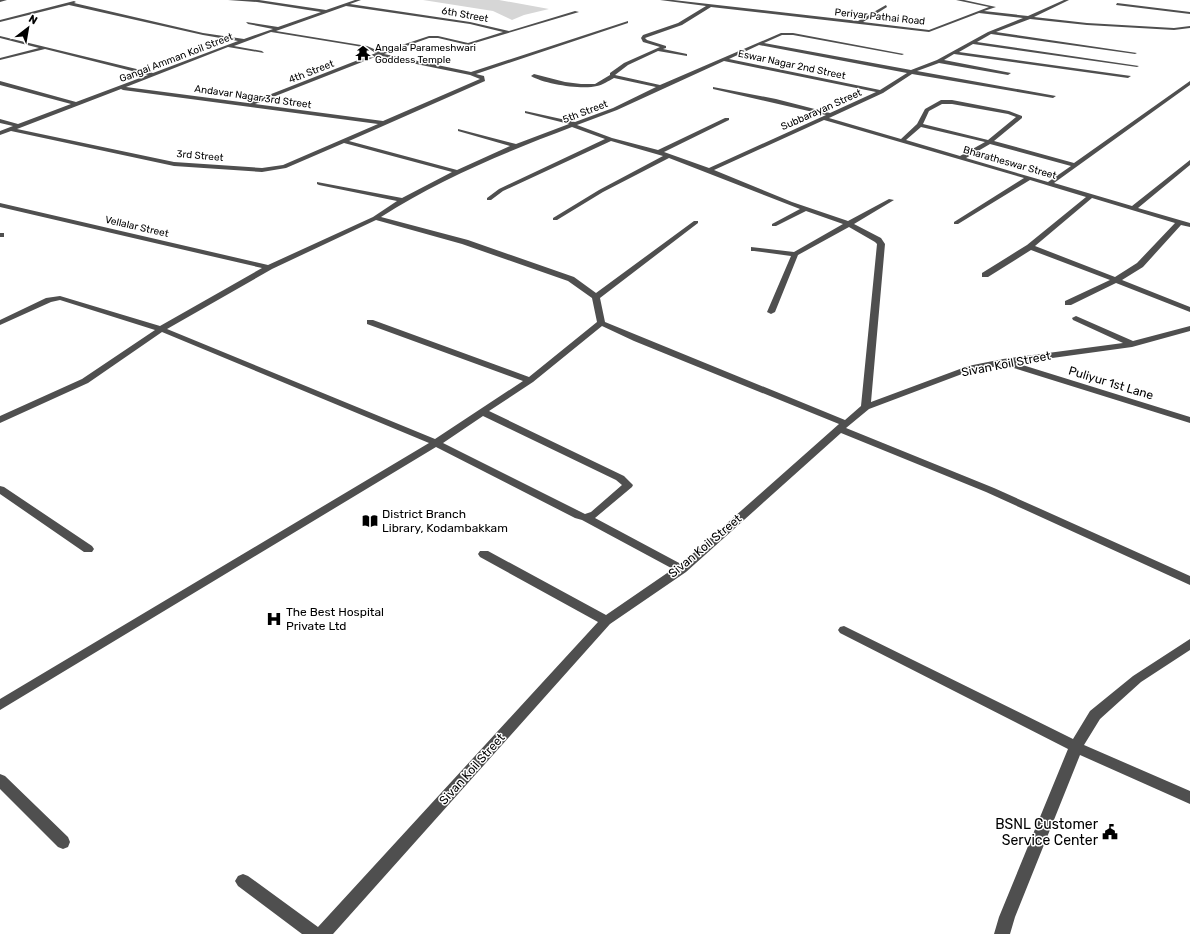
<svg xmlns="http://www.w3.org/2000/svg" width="1190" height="934" viewBox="0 0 1190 934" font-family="Rubik,sans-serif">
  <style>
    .green { fill: #d6d6d6 }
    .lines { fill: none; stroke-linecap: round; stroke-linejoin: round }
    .minor { fill: #4f4f4f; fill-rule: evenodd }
    .labels { text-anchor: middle; stroke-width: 3; stroke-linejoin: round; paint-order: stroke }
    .far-street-label { font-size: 10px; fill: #000; stroke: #fff }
    .far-poi-label { font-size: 10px; fill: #000; stroke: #fff; text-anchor: start }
    .street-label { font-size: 12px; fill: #000; stroke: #fff }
    .poi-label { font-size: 12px; fill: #000; stroke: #fff; text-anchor: start }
    .near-poi-label { font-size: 14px; fill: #000; stroke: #fff; text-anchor: end }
  </style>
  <rect width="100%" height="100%" fill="#fff"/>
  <path class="green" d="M423 0H499L549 9 524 15 512 20 493 11Z"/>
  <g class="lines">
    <path class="minor" d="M0 0H7L0 2Z
      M228 0H259L326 10 355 0H361L350 4 470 22 509 31 575 11 579 12 468 45 438 38H429L384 54 471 72 628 21V23L476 74 484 76 485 81 349 141 457 170 510 146 458 131V129L516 144 569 124 525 113V111L575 122 613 108 656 87 614 78C608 81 603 85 597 86 582 90 544 84 531 76L534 74 565 82 581 84H595L610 75V73L624 63 660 47 643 42 641 38 643 35 678 23 706 6 660 0H673L858 21 886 5 887 7 863 22 929 30 989 7 956 0H964L996 7 984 11 1028 16 1064 0H1069L1034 17 1087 23 1174 28 1190 26V28L1174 30 1087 25 1030 19 996 32 1137 53 1135 54 991 34 977 42 1139 66 1137 67 973 44 959 52 1131 76 1128 78 954 54 944 60 1011 73 1008 75 939 63 917 71 1056 96 1053 98 912 74 883 93 829 118 901 139 917 124 925 109 941 100H952L1009 111 1022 116V118L994 141 1074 163 1190 81V85L1054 183 1132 206 1190 160V165L1138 208 1190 223V227L1181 225 1143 267 1122 280 1190 307V312L1116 283 1071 305H1065V301L1110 280 1031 250 988 277H982V273L1027 245 1086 197 1030 180 958 224H954V222L1024 178 824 120 714 170 792 202 848 221 889 199 894 200 854 224 881 238 885 244 871 402 968 366 1003 359 1123 343 1073 320 1072 318 1076 316 1133 341 1190 326V331L1132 347 1016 363 1190 417V423L1004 365 970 371 869 409 846 428 994 488 1190 576V585L986 492 841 433 686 572 610 624 333 934H302L238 886 235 881 238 876 243 874 248 876 318 927 598 622 480 557 478 554 480 551H488L606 615 673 569 582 520 575 518 436 447 0 710V699L429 443 162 332 88 383 0 423V416L82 379 155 330 60 300 51 302 0 325V320L46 298 60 296 160 326 262 268 0 207V203L268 265 373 217 397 201 319 185 317 184V182L402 198 452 172 344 143 286 168 262 172 174 166 11 131 0 135V131L13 126 0 123V119L18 124 71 104 0 85V81L76 102 148 75 45 49 0 60V58L39 48 0 38V36L153 73 238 41 203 35 69 5 0 22V20L74 1 76 2 74 3 203 33 244 39 273 29 248 24 246 22 278 27 321 12 257 2ZM346 6 470 24 503 32 468 43 438 36H429L381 52 367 46 276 31ZM711 7 929 32 979 13 1023 18 988 32 937 60 911 70 764 43 782 35H793L902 55 904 54 793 33H781L660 85 615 75 628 65 658 51 687 56V54L663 49 666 48V46L647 40 645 38 682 25ZM271 32 357 46 366 48 376 53 248 103 126 87 228 47 264 53 262 51 234 46ZM759 45 907 73 880 90 729 59ZM380 55 387 58 470 75 480 79 383 121 255 104ZM724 61 876 92 830 113 776 99 713 87V89L826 115 709 168 664 152 729 120V118H725L658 150 612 138 577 125 617 110ZM121 89 123 90 378 124 283 165 262 168 174 162 17 129ZM942 104H952L1008 114 1016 117 988 140 923 124 929 111ZM572 127 605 139 499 189 487 198V200H491L503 191 611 141 663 156 599 190 553 218V220H557L603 192 669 158 800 209 772 224V226H776L806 211 843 224 794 252 751 247V251H754L791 256 767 312 771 314 775 312 798 255 849 227 875 242 877 244 861 406 845 420 605 322 600 298 698 223V221H694L596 293 574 277 468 240 381 217C440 179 506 152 572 127ZM921 127 985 142 960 156 906 140ZM990 144 1071 166 1048 182 966 158ZM1092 198 1175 223 1137 263 1115 277 1035 246ZM376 220 462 244 568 281 592 298 597 322 529 377 373 320H367V324L523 381 435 439 167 329 272 269ZM602 326 634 341 839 424 681 564 595 518 632 487 633 485 624 476 489 411 533 382ZM483 416 616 480 622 485 591 512 585 514 443 443Z
      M1117 3 1190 12V14L1116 5Z
      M0 233H4V237H0Z
      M0 486 4 487 92 546 94 549 92 552H84L0 494Z
      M844 626 1073 739 1090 711 1133 676 1190 639V650L1141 682 1100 719 1084 745 1190 791V804L1080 755 1015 917 1010 934H994L999 917 1068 749 840 633 838 630 840 627Z
      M0 774 5 776 68 837 70 842 68 847 63 849 58 847 0 789Z"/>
  </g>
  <defs>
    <symbol id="temple-bare" viewBox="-9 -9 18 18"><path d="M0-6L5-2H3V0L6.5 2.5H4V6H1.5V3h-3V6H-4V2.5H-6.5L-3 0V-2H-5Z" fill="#000" stroke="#fff" stroke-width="2.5" paint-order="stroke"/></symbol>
    <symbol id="library-bare" viewBox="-9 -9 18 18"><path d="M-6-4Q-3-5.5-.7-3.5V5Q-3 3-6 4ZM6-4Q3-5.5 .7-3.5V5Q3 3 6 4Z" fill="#000" stroke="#fff" stroke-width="2.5" paint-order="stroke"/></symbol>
    <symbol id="hospital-bare" viewBox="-9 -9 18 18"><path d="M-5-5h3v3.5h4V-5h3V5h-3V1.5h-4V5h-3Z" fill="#000" stroke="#fff" stroke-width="2.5" paint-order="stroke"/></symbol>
    <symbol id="civic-bare" viewBox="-9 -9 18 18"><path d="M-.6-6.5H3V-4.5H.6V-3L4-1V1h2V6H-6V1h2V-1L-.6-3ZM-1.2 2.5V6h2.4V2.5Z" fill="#000" stroke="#fff" stroke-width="2.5" paint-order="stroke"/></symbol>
  </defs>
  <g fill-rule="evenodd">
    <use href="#temple-bare" x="352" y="42" width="22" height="22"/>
    <use href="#library-bare" x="359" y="510" width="22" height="22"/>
    <use href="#hospital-bare" x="263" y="608" width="22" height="22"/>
    <use href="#civic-bare" x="1099" y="821" width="22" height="22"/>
  </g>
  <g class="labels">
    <g class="far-street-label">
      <text transform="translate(465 14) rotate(10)" y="4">6th Street</text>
      <text transform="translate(880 16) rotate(6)" y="4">Periyar Pathai Road</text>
      <text transform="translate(176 57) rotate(-21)" y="4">Gangai Amman Koil Street</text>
      <text transform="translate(792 64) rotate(12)" y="4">Eswar Nagar 2nd Street</text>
      <text transform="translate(311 71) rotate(-21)" y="4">4th Street</text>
      <text transform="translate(253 96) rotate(8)" y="4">Andavar Nagar 3rd Street</text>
      <text transform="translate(821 109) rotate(-24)" y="4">Subbarayan Street</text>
      <text transform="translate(585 111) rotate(-21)" y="4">5th Street</text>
      <text transform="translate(200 155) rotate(5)" y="4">3rd Street</text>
      <text transform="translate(1010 162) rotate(16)" y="4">Bharatheswar Street</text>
      <text transform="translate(137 226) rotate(13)" y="4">Vellalar Street</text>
    </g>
    <g class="far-poi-label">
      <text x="375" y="51">Angala Parameshwari<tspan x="375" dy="12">Goddess Temple</tspan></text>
    </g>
    <g class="street-label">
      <text transform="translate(1006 364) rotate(-11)" y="4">Sivan Koil Street</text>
      <text transform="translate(1111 383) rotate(17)" y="4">Puliyur 1st Lane</text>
      <text transform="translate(705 546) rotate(-40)" y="4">Sivan Koil Street</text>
      <text transform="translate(472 769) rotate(-48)" y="4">Sivan Koil Street</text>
    </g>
    <g class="poi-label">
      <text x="382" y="518">District Branch<tspan x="382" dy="14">Library, Kodambakkam</tspan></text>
      <text x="286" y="616">The Best Hospital<tspan x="286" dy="14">Private Ltd</tspan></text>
    </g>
    <g class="near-poi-label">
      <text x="1098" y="829">BSNL Customer<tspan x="1098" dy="16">Service Center</tspan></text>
    </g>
  </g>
  <g transform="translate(28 28) rotate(31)" stroke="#ffffff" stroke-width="3" paint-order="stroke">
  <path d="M0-3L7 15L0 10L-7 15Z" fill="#000000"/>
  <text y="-6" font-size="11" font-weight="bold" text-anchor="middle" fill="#000000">N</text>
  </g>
</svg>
